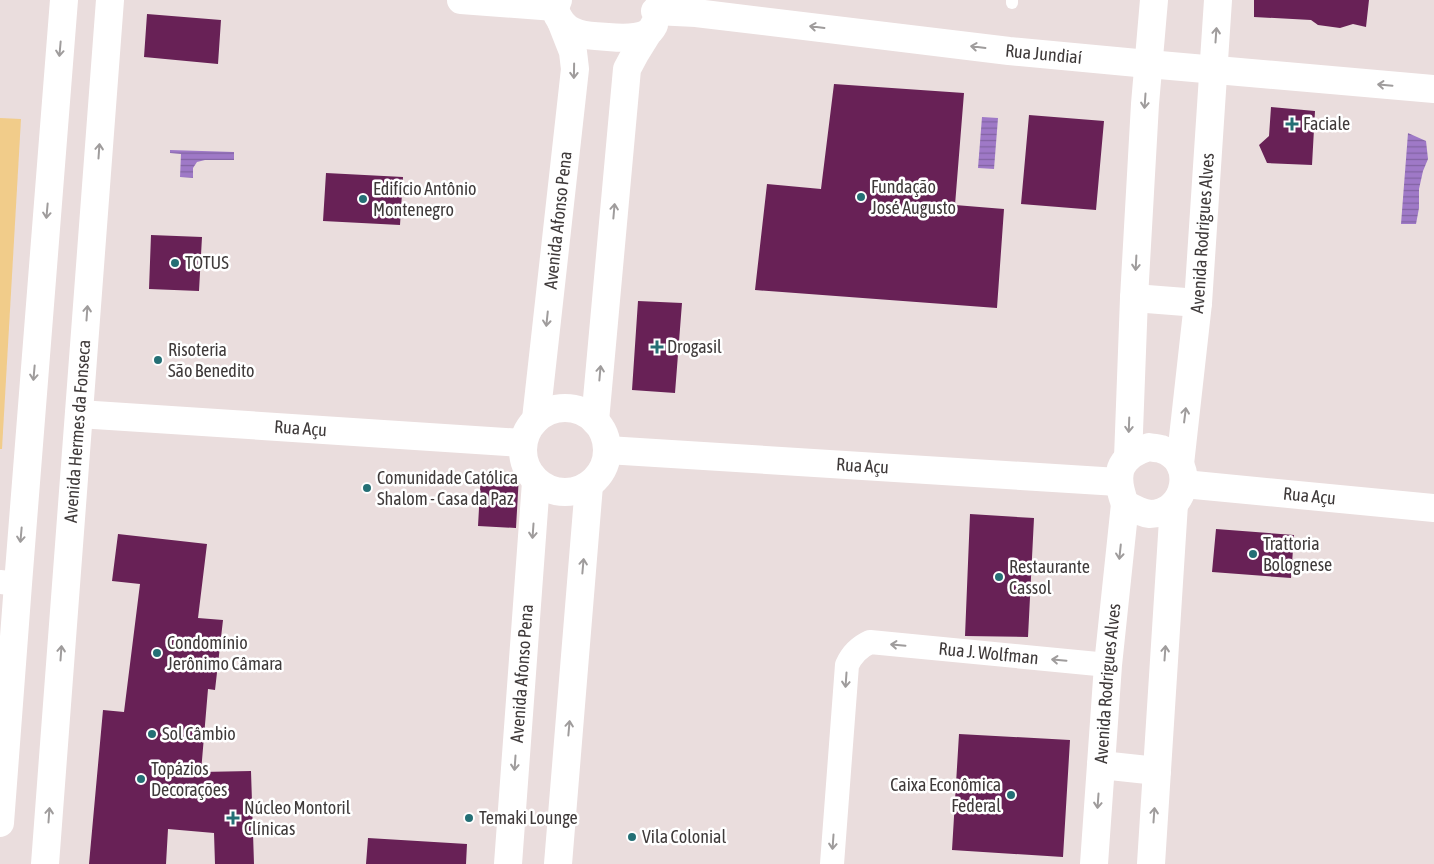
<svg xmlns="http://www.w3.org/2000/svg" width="1434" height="864" viewBox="0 0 1434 864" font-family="'Asap Condensed',sans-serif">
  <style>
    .green { fill: #f1cc8a }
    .water { fill: url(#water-rules) }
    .building { fill: #682156 }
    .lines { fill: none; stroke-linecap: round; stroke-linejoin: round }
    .lane { stroke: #fff; stroke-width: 12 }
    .street { stroke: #fff; stroke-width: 24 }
    .secondary { stroke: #fff; stroke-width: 28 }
    .primary { stroke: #fff; stroke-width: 28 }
    .oneway { stroke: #9f9c9c }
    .poi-dot { fill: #246f75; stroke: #fff; stroke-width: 2 }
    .labels { text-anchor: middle; stroke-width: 5; stroke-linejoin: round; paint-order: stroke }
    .street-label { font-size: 18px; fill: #3f3a3a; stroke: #fff }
    .poi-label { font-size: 18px; fill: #3f3a3a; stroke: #fff; text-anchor: start }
  </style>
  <defs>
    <pattern id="water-rules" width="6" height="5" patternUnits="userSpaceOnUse" patternTransform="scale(1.25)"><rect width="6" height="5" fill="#9f79c7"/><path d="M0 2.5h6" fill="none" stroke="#8364a3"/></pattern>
  </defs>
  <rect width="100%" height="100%" fill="#eadddd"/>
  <path class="green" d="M0 118 21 119 2 449H0Z"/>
  <path class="water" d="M982 117 998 118 994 169 978 168Z
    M1408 133 1426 141 1428 159 1423 171 1419 189V208L1416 224H1401Z
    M170 150 234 152V160H205L197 162 193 168V178L180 177 181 154 170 153Z"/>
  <path class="building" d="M1254 0H1369L1366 27 1353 24 1340 28 1318 25 1311 20 1254 17Z
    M147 14 221 20 218 64 144 57Z
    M834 84 964 93 955 205 1004 209 997 308 755 290 767 184 821 189Z
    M1271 107 1315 111 1312 165 1267 163 1259 145 1269 136Z
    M1029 115 1104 121 1096 210 1021 204Z
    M326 173 403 177 400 225 323 221Z
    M151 235 202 237 199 291 149 289Z
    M638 301 682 303 675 393 632 390Z
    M481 473 519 475 516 528 478 526Z
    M970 514 1034 518 1028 637 965 636Z
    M1216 529 1294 535 1291 578 1212 572Z
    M118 534 207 544 198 618 223 620 215 690 208 689 201 772 251 771 254 864H215L214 833 168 829 166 864H89L103 710 124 712 140 584 112 581Z
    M959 734 1070 740 1063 857 952 850Z
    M368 838 467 844 466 864H366Z"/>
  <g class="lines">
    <path class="lane" d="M1012 3V0"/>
    <g class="street">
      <path d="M0 582 18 584"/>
      <path id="s1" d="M832 864 847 665C852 654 859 647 870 642L1108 665"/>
    </g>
    <g class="secondary">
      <path d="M461 0 555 7"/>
      <path d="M558 0C555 7 555 12 559 18 568 36 590 36 608 37 620 38 635 39 646 34 650 32 652 29 654 25"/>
      <path id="s2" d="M655 11 696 13 1009 51 1148 64 1434 89"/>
      <path d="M1134 298 1198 303"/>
      <circle cx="565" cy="450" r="42"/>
      <path id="s3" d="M79 414 522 443"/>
      <path id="s4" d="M536 419 575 69 573 52 562 24"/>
      <path d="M595 421 627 69 635 54 648 33"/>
      <path d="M1149 447C1153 448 1157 448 1161 449 1197 460 1187 514 1150 514 1141 513 1132 508 1125 504 1114 475 1117 457 1149 447Z"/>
      <path id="s5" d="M607 450 1118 482"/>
      <path d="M1128 458 1134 298 1145 104 1154 0"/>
      <path id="s6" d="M1180 464 1198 303 1218 0"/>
      <path id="s7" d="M1184 484 1434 508"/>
      <path d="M1101 765 1157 771"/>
      <path id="s8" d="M508 864 536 482"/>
      <path d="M558 864 589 485"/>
      <path id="s9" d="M1094 864 1108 665 1125 504"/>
      <path d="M1151 864 1174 504"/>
    </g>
    <g class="primary">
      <path d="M0 823 18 584 64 0"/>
      <path id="s10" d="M45 864 110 0"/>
    </g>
  </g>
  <defs><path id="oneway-shaft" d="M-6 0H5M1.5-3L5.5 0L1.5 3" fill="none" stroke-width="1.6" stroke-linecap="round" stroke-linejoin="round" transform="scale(1.25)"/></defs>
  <g class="oneway">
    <use href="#oneway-shaft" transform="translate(817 27) rotate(-173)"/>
    <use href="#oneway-shaft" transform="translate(1216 35) rotate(-86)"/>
    <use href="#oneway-shaft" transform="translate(978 47) rotate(-173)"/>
    <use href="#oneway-shaft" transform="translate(60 49) rotate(95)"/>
    <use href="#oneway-shaft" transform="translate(574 71) rotate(91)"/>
    <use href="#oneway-shaft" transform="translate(1385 85) rotate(-175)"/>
    <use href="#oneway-shaft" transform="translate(1145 101) rotate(94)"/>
    <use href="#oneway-shaft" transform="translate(99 151) rotate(-86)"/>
    <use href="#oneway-shaft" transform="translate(47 211) rotate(95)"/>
    <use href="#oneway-shaft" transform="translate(614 211) rotate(-85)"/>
    <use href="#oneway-shaft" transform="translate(1136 263) rotate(93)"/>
    <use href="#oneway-shaft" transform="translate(87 313) rotate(-86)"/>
    <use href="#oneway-shaft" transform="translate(547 319) rotate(96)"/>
    <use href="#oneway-shaft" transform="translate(34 373) rotate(95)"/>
    <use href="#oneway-shaft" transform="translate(600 373) rotate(-85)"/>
    <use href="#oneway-shaft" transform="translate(1185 415) rotate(-83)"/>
    <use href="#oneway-shaft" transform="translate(1129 425) rotate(92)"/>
    <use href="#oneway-shaft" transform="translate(533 531) rotate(94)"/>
    <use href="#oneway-shaft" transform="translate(21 535) rotate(95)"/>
    <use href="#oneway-shaft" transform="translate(1120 552) rotate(96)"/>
    <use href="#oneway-shaft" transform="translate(583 566) rotate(-85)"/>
    <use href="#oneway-shaft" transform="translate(898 645) rotate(-175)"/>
    <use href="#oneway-shaft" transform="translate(61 653) rotate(-86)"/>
    <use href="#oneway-shaft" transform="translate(1165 653) rotate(-86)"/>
    <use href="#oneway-shaft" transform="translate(1059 660) rotate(-175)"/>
    <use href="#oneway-shaft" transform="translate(846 680) rotate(94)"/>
    <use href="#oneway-shaft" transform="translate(569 728) rotate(-85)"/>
    <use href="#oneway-shaft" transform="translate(515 763) rotate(94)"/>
    <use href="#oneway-shaft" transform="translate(1098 801) rotate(94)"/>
    <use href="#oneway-shaft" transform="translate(49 815) rotate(-86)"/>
    <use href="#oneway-shaft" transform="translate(1154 815) rotate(-86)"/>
    <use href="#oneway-shaft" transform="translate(833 842) rotate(94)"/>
  </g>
  <g class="poi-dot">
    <path d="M1289.5 116.5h5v5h5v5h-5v5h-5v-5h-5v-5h5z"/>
    <circle cx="861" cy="197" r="5"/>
    <circle cx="363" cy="199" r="5"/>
    <circle cx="175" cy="263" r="5"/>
    <path d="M654.5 339.5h5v5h5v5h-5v5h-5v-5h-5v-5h5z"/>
    <circle cx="158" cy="360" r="5"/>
    <circle cx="367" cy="488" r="5"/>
    <circle cx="1253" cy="554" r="5"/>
    <circle cx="999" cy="577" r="5"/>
    <circle cx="157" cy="653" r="5"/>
    <circle cx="152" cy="734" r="5"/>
    <circle cx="141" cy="779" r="5"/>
    <circle cx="1011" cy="795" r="5"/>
    <path d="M230.5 810.5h5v5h5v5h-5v5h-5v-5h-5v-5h5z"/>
    <circle cx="469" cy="818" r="5"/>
    <circle cx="632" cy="837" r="5"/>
  </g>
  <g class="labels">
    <g class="street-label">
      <text dy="6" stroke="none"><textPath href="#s2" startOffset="391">Rua Jundiaí</textPath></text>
      <text dy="6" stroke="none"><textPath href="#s4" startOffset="200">Avenida Afonso Pena</textPath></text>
      <text dy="6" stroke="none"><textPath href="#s6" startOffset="232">Avenida Rodrigues Alves</textPath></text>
      <text dy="6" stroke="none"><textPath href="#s3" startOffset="222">Rua Açu</textPath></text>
      <text dy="6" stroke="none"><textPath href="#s10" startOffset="434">Avenida Hermes da Fonseca</textPath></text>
      <text dy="6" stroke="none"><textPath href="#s5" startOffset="256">Rua Açu</textPath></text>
      <text dy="6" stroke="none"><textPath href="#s7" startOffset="126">Rua Açu</textPath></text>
      <text dy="6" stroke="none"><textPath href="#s1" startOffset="352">Rua J. Wolfman</textPath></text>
      <text dy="6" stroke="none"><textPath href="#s8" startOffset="191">Avenida Afonso Pena</textPath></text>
      <text dy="6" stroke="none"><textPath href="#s9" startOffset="181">Avenida Rodrigues Alves</textPath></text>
    </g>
    <g class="poi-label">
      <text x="1303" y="130">Faciale</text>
      <text x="871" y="193">Fundação<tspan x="871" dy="21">José Augusto</tspan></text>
      <text x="373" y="195">Edifício Antônio<tspan x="373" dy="21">Montenegro</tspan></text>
      <text x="185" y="269">TOTUS</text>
      <text x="667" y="353">Drogasil</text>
      <text x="168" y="356">Risoteria<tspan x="168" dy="21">São Benedito</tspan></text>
      <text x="377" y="484">Comunidade Católica<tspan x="377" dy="21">Shalom - Casa da Paz</tspan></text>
      <text x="1263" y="550">Trattoria<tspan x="1263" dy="21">Bolognese</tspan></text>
      <text x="1009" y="573">Restaurante<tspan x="1009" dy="21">Cassol</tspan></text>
      <text x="167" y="649">Condomínio<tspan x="167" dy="21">Jerônimo Câmara</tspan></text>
      <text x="162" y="740">Sol Câmbio</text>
      <text x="151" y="775">Topázios<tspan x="151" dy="21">Decorações</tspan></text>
      <text x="1001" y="791" text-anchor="end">Caixa Econômica<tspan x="1001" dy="21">Federal</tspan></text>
      <text x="244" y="814">Núcleo Montoril<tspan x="244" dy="21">Clínicas</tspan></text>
      <text x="479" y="824">Temaki Lounge</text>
      <text x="642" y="843">Vila Colonial</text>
    </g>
  </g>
</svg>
